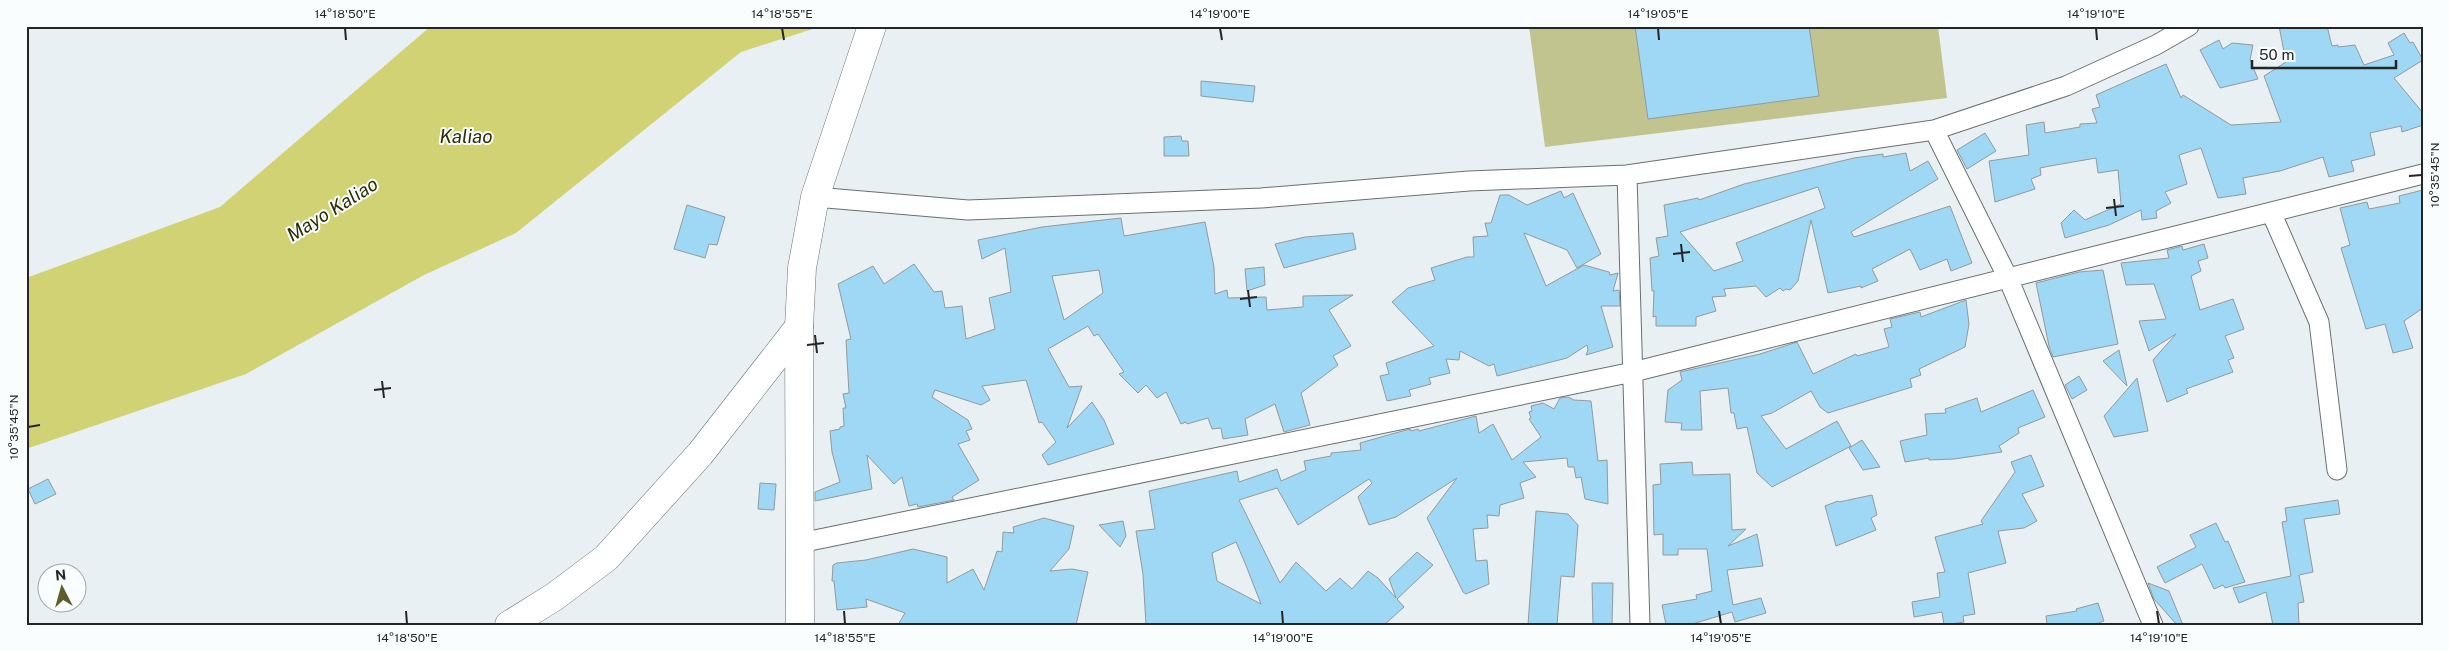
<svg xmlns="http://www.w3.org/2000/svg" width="2449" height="651" viewBox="0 0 2449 651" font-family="'Public Sans',sans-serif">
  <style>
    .green { fill: #c2c48f }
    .water { fill: #d1d274 }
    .building { fill: #9fd8f4; stroke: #939a9d; fill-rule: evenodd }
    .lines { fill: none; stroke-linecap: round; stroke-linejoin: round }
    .street-casing { stroke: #696f72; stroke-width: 21 }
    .secondary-casing { stroke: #696f72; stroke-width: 29 }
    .primary-casing { stroke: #696f72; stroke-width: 29 }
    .street { stroke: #fff; stroke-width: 19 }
    .secondary { stroke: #fff; stroke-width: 28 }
    .primary { stroke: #fff; stroke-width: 28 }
    .ticks { fill: none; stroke: #232527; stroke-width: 2 }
    .labels { text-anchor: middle; stroke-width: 4; stroke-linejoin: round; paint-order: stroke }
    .water-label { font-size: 19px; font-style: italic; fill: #2d2d03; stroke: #fafdfe }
    .neatline { fill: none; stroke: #232527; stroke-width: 2 }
    .ticks-label { font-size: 12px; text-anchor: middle; fill: #232527 }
  </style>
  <rect width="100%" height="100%" fill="#e9f0f4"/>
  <path class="green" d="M1529 26H1938L1947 98 1545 147Z"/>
  <path class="water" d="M431 26H822L741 52 516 233 424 275 246 374 26 449V278L220 207Z"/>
  <path class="building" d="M1635 26H1809L1819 96 1648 119Z
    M2279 26H2327L2332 46 2338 45V47L2355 45 2364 65 2394 55 2388 43 2404 33 2410 43 2413 42 2423 60 2394 78 2423 113V125L2402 132 2401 126 2370 133 2375 155 2351 161 2354 171 2329 177 2323 157 2280 171 2243 178 2246 194 2218 198 2201 148 2179 155 2187 184 2165 192 2171 203 2156 211 2157 218 2142 220 2141 210 2109 225 2065 238 2061 223 2074 210 2085 220 2121 204 2118 170 2098 173 2096 158 2050 166 2040 168 2041 175 2031 179 2035 189 1995 202 1989 161 2029 155 2026 125 2044 122 2045 133 2080 127V124L2097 123 2092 109 2100 107 2096 95 2166 64 2181 98 2183 95 2231 125 2281 122 2264 76 2286 62Z
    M2219 40 2223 49 2232 43 2253 45 2250 60 2258 79 2220 88 2200 50Z
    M1201 81 1255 86 1253 102 1201 96Z
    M1985 133 1996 151 1967 169 1957 150Z
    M1181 136 1182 141H1188L1189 156H1164V137Z
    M1906 153 1910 171 1928 161 1938 179 1851 232 1854 237 1950 206 1972 263 1951 271 1947 259 1920 270 1910 249 1872 269 1878 281 1861 288V286L1828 293 1811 220 1798 281 1790 290 1786 289 1783 291 1780 288 1766 297 1756 286 1724 289 1726 296 1712 297 1716 311 1696 317V326H1656V316L1653 317 1654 291H1652L1650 258 1659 256 1656 238 1668 236 1664 205 1698 198 1699 200 1744 184 1854 158 1883 154V157ZM1818 187 1825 208 1736 243 1743 261 1714 271 1680 232Z
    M2423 190V308L2404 321 2413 348 2393 353 2385 324 2366 329 2341 248 2350 245 2340 208 2367 202 2369 209 2400 203 2399 196Z
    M1561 191 1564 198 1573 193 1601 254 1577 268 1567 250 1524 233 1546 286 1584 265 1609 272 1610 275 1618 273 1613 291 1619 290 1620 306H1601L1613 347 1586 355 1588 350 1587 345 1567 358 1497 376 1494 364 1489 366 1460 351 1459 360 1446 359 1450 373 1429 378 1431 384 1409 390 1411 396 1387 401 1380 376 1389 374 1386 363 1434 346 1392 302 1408 288 1435 280 1431 268 1467 257H1474L1473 237 1488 236 1485 223H1491L1500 195H1509L1527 205Z
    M687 205 725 217 717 245 709 244 705 258 674 249Z
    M1121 218 1124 236 1205 222 1214 267 1215 294 1227 290 1228 298 1266 297 1267 310 1303 307V296L1353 295 1329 310 1351 346 1333 356 1338 365 1301 393 1310 425 1284 432 1275 404 1245 419 1248 435 1223 439 1221 428 1212 429 1208 418 1187 424 1186 422 1181 424 1166 392 1157 398 1146 385 1138 393 1119 374 1124 372 1098 334 1094 336 1088 326 1048 349 1069 387 1082 386 1067 428 1092 402 1104 420 1114 444 1048 465 1042 455 1056 442 1042 422 1039 423 1026 380 982 386 990 400 981 405 935 390 932 397 968 420 972 429 966 431 970 440 958 444 979 480 952 497 954 500 918 507 917 504 909 506 902 477 894 484 867 455 872 489 815 501V492L840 482 832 452 830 431 840 429V427L844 426 843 408H846L843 394 849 393 846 340 851 339 838 284 873 266 884 284 914 264 934 292 942 291 945 308 962 306 966 339 995 329 989 298 1011 292 1005 248 982 259 978 240 1042 227ZM1099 270 1103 293 1064 320 1052 276Z
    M1353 233 1356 249 1284 268 1275 244 1305 237Z
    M2204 244 2208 258 2198 261 2201 271 2191 276 2200 310 2233 299 2244 329 2225 336 2234 358 2228 360 2233 372 2186 389 2188 393 2167 402 2153 360 2176 334 2149 351 2139 321 2166 319 2154 284 2126 285 2121 263 2169 258 2167 250 2182 246 2183 250Z
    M1264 267 1265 285 1247 291 1245 269Z
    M2103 270 2118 344 2053 357 2049 346 2036 283 2079 272Z
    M1966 300 1969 324 1965 347 1919 369 1921 375 1910 379 1912 387 1828 413 1820 407 1811 391 1772 413 1761 416 1786 449 1837 421 1851 446 1772 487 1757 473 1747 427 1737 429 1734 413H1731L1728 388 1700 391 1702 430H1681L1682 423 1665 422 1668 390 1682 380 1680 372 1760 354 1797 342 1813 374 1856 354 1857 356 1889 347 1884 329 1892 327 1890 319 1920 312 1921 317Z
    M2119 350 2127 386 2103 361Z
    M2079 376 2087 390 2072 399 2065 385Z
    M2137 378 2148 431 2114 437 2104 416Z
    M2033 390 2045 417 2018 428 2019 433 1999 446 2002 452 1954 459 1929 460V458L1905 462 1900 441 1927 435 1925 414 1946 413 1945 409 1977 398 1981 412Z
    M1568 397 1574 400 1591 401 1598 461 1607 460 1608 504 1585 499 1581 477 1576 478 1574 467H1568L1567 458 1523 462 1536 477 1520 483 1524 498 1500 505 1499 516 1487 515 1488 528 1473 529 1476 561 1487 560 1489 584 1466 594 1463 592 1427 518 1457 478 1396 517 1369 525 1358 497 1372 483 1369 479 1298 525 1277 488 1239 500 1280 583 1296 562 1326 591 1340 578 1352 589 1368 571 1378 578 1396 598 1389 579 1417 552 1433 565 1397 599 1404 607 1384 625H1146L1143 574 1136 531 1155 529 1149 491 1237 471 1239 482 1277 469 1281 481 1306 470 1304 461 1331 456V453L1361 450 1360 443 1388 435 1410 429 1411 431 1418 429 1419 431 1476 416 1479 433 1493 424 1512 460 1541 437 1529 419 1531 418 1529 412 1532 411 1531 406 1543 403 1554 409 1560 398ZM1236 542 1245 563 1261 604 1217 581 1212 553Z
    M1862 440 1880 467 1863 470 1849 448Z
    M2031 455 2044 486 2022 494 2037 521 2024 528 1998 531 2006 563 1968 573 1975 614 1963 616 1964 622 1944 625 1942 612 1914 617 1912 602 1940 597 1937 573 1945 572 1935 537 1983 524 1981 521 2015 472 2011 462Z
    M1692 462 1693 475 1730 474 1732 530 1746 529 1728 546 1757 534 1763 566 1727 570 1733 605 1761 598 1766 613 1735 622 1732 612 1689 625H1666L1662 605 1697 599 1696 595 1712 591 1707 549H1678V555H1663V534L1654 535 1653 485 1661 484 1660 464Z
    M48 479 56 494 35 504 28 489Z
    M760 483 776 484 774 510 758 509Z
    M1872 495 1877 515 1871 518 1876 530 1836 546 1825 506 1838 501 1839 502Z
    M2338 500 2340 514 2304 519 2313 572 2299 575 2304 602 2298 603 2299 625H2273L2266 592 2239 603 2233 588 2291 576 2282 522 2287 521 2285 508Z
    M1536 511 1568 514 1578 525 1574 577 1561 576 1557 625H1528Z
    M1044 518 1074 526 1069 549 1050 571 1072 569 1088 572 1076 625H898L905 613 866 599 867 607 837 610 834 581H832L833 565 837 563 866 560 913 549 947 557V583L973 569 984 590 997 551 1002 552 1003 532 1014 533 1013 527Z
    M1123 521 1126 536 1120 547 1099 525Z
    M2216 523 2225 542 2228 541 2245 582 2225 588 2223 585 2214 589 2202 564 2165 583 2157 567 2196 547 2190 535Z
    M1592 583H1613L1612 625H1593Z
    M2148 583 2169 591 2183 625H2177L2154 599Z
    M2098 603 2104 621 2093 625H2047L2046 616 2077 611 2076 609Z"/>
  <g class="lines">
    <defs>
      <path id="street" d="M1934 130 2008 278 2153 625
        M1627 175 1640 625
        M815 197 968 210 1261 198 1469 181 1627 175 1934 130 2066 86 2156 45 2189 26
        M2271 212 2319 322 2337 470
        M800 543 1633 372 2423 174"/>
      <path id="secondary" d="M509 625 554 597 606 558 700 454 799 327"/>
      <path id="primary" d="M800 625 799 327 802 268 815 197 872 26"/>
    </defs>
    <use href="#street" class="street-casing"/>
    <use href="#secondary" class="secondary-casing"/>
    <use href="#primary" class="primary-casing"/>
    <use href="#street" class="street"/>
    <use href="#secondary" class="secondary"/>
    <use href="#primary" class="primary"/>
  </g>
  <path class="ticks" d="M345 28 346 40M782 28 784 40M1220 28 1222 40M1658 28 1659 40M2096 28 2097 40M2409 176 2422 175M2114 199 2116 216M2106 208 2124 206M1681 244 1683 262M1673 254 1690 252M1248 290 1250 307M1240 299 1257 297M815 335 817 353M807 345 824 343M382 381 384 398M374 390 391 388M28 427 40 425M406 611 407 624M844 611 845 624M1282 611 1283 624M1719 611 1721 624M2157 611 2159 624"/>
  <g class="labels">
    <g class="water-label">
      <text x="466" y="143">Kaliao</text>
      <text transform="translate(332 209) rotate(-32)" y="7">Mayo Kaliao</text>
    </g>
  </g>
  <rect width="2449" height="651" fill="none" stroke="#fafdfe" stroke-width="55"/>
  <g transform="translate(62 588) rotate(354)"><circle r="24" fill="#fafdfe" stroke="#a4a7a8"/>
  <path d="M0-4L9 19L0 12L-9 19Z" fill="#5e5e2b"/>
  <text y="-8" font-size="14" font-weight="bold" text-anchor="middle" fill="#232527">N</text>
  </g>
  <path d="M2252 60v8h144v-8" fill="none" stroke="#232527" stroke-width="2.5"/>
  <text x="2259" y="60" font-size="15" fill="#232527" stroke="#fafdfe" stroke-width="4" paint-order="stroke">50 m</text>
  <rect x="28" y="28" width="2394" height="596" class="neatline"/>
  <g class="ticks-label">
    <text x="345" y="18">14°18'50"E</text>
    <text x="782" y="18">14°18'55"E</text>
    <text x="1220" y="18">14°19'00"E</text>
    <text x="1658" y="18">14°19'05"E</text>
    <text x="2096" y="18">14°19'10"E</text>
    <text transform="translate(2435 175) rotate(-90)" y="4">10°35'45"N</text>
    <text transform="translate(14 427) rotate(-90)" y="4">10°35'45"N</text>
    <text x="407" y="642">14°18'50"E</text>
    <text x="845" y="642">14°18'55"E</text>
    <text x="1283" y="642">14°19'00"E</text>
    <text x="1721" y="642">14°19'05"E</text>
    <text x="2159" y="642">14°19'10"E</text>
  </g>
</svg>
